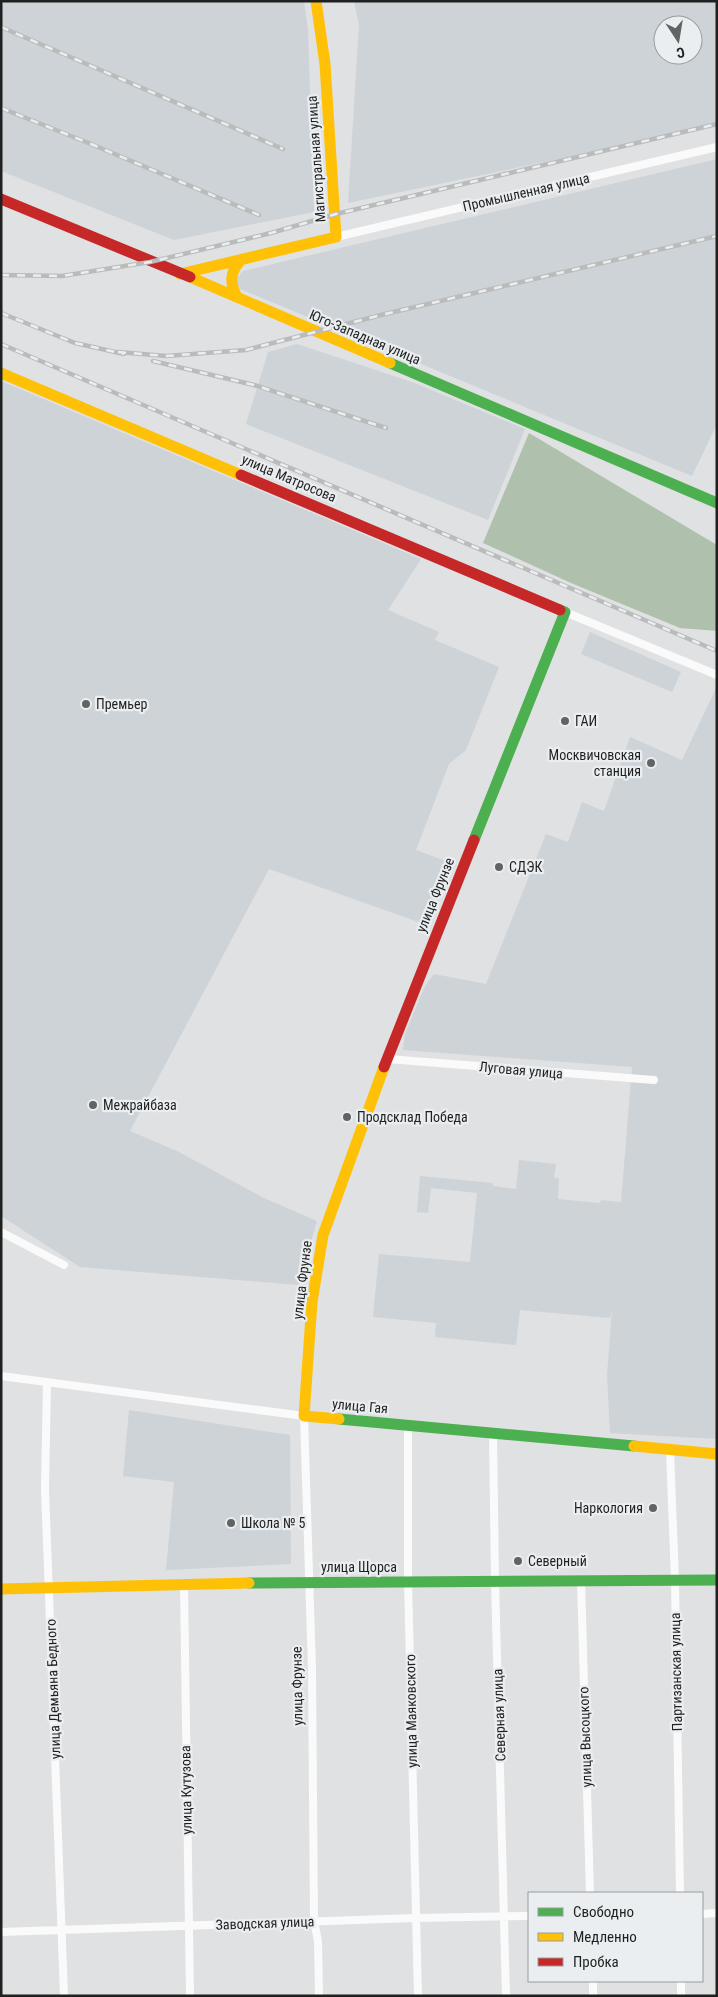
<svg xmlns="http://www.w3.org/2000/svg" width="718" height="1997" viewBox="0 0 718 1997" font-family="'Roboto Condensed',sans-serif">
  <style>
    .built { fill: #cdd3d7; fill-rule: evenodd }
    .forest { fill: #afc1ad }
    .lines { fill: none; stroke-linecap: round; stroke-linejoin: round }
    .street { stroke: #fafafb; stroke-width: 8 }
    .fast { stroke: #4caf50; stroke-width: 11 }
    .slow { stroke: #ffc107; stroke-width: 11 }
    .jam { stroke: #c62828; stroke-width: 11 }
    .rail-casing { stroke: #babbbb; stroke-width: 4.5 }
    .rail { stroke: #ebeef0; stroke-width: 2.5; stroke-dasharray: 8; stroke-linecap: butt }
    .poi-dot { fill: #626464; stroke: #ebeef0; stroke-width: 2 }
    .labels { text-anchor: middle; stroke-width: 4.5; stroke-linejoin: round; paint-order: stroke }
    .street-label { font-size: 14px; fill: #1f2020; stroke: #ebeef0 }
    .poi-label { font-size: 14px; fill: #1f2020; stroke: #ebeef0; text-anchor: start }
  </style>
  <rect width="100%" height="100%" fill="#dfe1e2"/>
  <path class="built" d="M1 1H304L308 31 314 212 174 240 1 171Z
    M354 1H717V126L348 203 359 25ZM663 25H693V55H663Z
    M717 159V424L692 476 240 289 235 280 243 271Z
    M297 344 412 382 525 429 488 520 246 424 268 352Z
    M1 381 421 559 388 610 439 632 435 640 499 667 466 750 449 764 416 850 451 863 424 924 269 869 130 1131 179 1152 264 1198 317 1221 298 1285 80 1267 1 1216Z
    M590 632 681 672 672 692 581 654Z
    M717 686V1439L610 1433 607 1375 612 1309 610 1318 520 1310 516 1345 435 1337 436 1323 373 1317 379 1254 470 1262 477 1193 431 1188 428 1213 417 1212 420 1176 493 1183V1186L516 1189 519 1160 556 1164 554 1178H559L558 1199 600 1203 601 1200 621 1202 632 1067 403 1050 405 1034 425 986 434 974 486 984 546 834 568 842 582 802 604 811 630 737 682 760Z
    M129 1410 290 1435 291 1564 166 1570 174 1482 123 1476Z"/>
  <path class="forest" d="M529 433 717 545V631L680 628 571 583 483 543Z"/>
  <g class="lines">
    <path class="street" d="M336 237 717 147
      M565 612 717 675
      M388 1059 654 1080
      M1 1232 64 1265
      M1 1376 304 1416 312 1668 314 1921 318 1941 319 1996
      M47 1382 45 1489 64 1996
      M408 1426V1582L418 1996
      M493 1433 495 1582 506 1996
      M670 1450 675 1580 680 1893
      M581 1582 590 1893
      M184 1585 190 1996
      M702 1914 717 1913
      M1 1932 415 1918 529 1916
      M593 1981V1996
      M681 1981V1996"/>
    <path class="fast" d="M390 363 717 503
      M474 840 565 612 560 610
      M339 1419 634 1446
      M249 1583 717 1580"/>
    <path class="slow" d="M180 274 336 237 325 64 316 1
      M190 277 390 363
      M237 297C229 282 230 272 241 260
      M1 373 241 475
      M339 1419 304 1416 312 1302 323 1235 384 1067
      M634 1446 717 1454
      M1 1589 249 1583"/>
    <path class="jam" d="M1 199 190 277
      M241 475 560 610
      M384 1067 474 840"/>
    <defs>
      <path id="rail" d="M1 27 283 149
        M1 108 91 144 259 215
        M1 275 62 276 150 262 271 233 336 214 717 124
        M1 313 75 343 124 354
        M1 344 717 651
        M118 352 166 356 246 350 381 315 717 236
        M153 361 254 385 386 428"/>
    </defs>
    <use href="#rail" class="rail-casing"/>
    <use href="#rail" class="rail"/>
  </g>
  <g class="poi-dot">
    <circle cx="86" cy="704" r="5"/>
    <circle cx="565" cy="721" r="5"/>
    <circle cx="651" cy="763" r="5"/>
    <circle cx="499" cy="867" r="5"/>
    <circle cx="93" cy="1105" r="5"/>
    <circle cx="347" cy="1117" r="5"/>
    <circle cx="653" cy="1508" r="5"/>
    <circle cx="231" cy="1523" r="5"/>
    <circle cx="518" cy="1561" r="5"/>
  </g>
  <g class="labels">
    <g class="street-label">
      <text transform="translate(316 159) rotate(-94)" y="5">Магистральная улица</text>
      <text transform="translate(526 192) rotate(-13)" y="5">Промышленная улица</text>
      <text transform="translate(365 337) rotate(23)" y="5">Юго-Западная улица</text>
      <text transform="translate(289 478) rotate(23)" y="5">улица Матросова</text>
      <text transform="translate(435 895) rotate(-68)" y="5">улица Фрунзе</text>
      <text transform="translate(521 1070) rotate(5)" y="5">Луговая улица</text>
      <text transform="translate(302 1280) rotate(-83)" y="5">улица Фрунзе</text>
      <text transform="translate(360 1406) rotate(5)" y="5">улица Гая</text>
      <text x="359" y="1572">улица Щорса</text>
      <text transform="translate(676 1672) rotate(-91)" y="5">Партизанская улица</text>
      <text transform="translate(297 1686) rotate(-91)" y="5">улица Фрунзе</text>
      <text transform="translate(53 1689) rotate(-92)" y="5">улица Демьяна Бедного</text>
      <text transform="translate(411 1711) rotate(-91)" y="5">улица Маяковского</text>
      <text transform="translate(499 1715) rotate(-92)" y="5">Северная улица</text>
      <text transform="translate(585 1737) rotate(-92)" y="5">улица Высоцкого</text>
      <text transform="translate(186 1790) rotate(-91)" y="5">улица Кутузова</text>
      <text transform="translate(265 1923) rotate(-2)" y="5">Заводская улица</text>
    </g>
    <g class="poi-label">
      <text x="96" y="709">Премьер</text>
      <text x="575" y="726">ГАИ</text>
      <text x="641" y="760" text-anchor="end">Москвичовская<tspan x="641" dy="16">станция</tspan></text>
      <text x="509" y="872">СДЭК</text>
      <text x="103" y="1110">Межрайбаза</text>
      <text x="357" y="1122">Продсклад Победа</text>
      <text x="643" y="1513" text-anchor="end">Наркология</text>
      <text x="241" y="1528">Школа № 5</text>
      <text x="528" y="1566">Северный</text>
    </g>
  </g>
  <rect width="718" height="1997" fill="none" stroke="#1f2020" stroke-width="5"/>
  <rect x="528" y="1892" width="175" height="90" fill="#ebeef0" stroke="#999c9d"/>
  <rect x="538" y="1908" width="25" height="8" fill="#4caf50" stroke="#999c9d"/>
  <text x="573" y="1917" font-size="15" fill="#1f2020">Свободно</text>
  <rect x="538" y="1933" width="25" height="8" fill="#ffc107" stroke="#999c9d"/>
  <text x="573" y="1942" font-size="15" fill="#1f2020">Медленно</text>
  <rect x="538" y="1958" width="25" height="8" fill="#c62828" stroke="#999c9d"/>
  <text x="573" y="1967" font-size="15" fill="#1f2020">Пробка</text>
  <g transform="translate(678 40) rotate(168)"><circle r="24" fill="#ebeef0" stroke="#999c9d"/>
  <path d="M0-4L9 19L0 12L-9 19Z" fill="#626464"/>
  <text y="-8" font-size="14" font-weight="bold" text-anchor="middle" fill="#1f2020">С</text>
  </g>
</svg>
